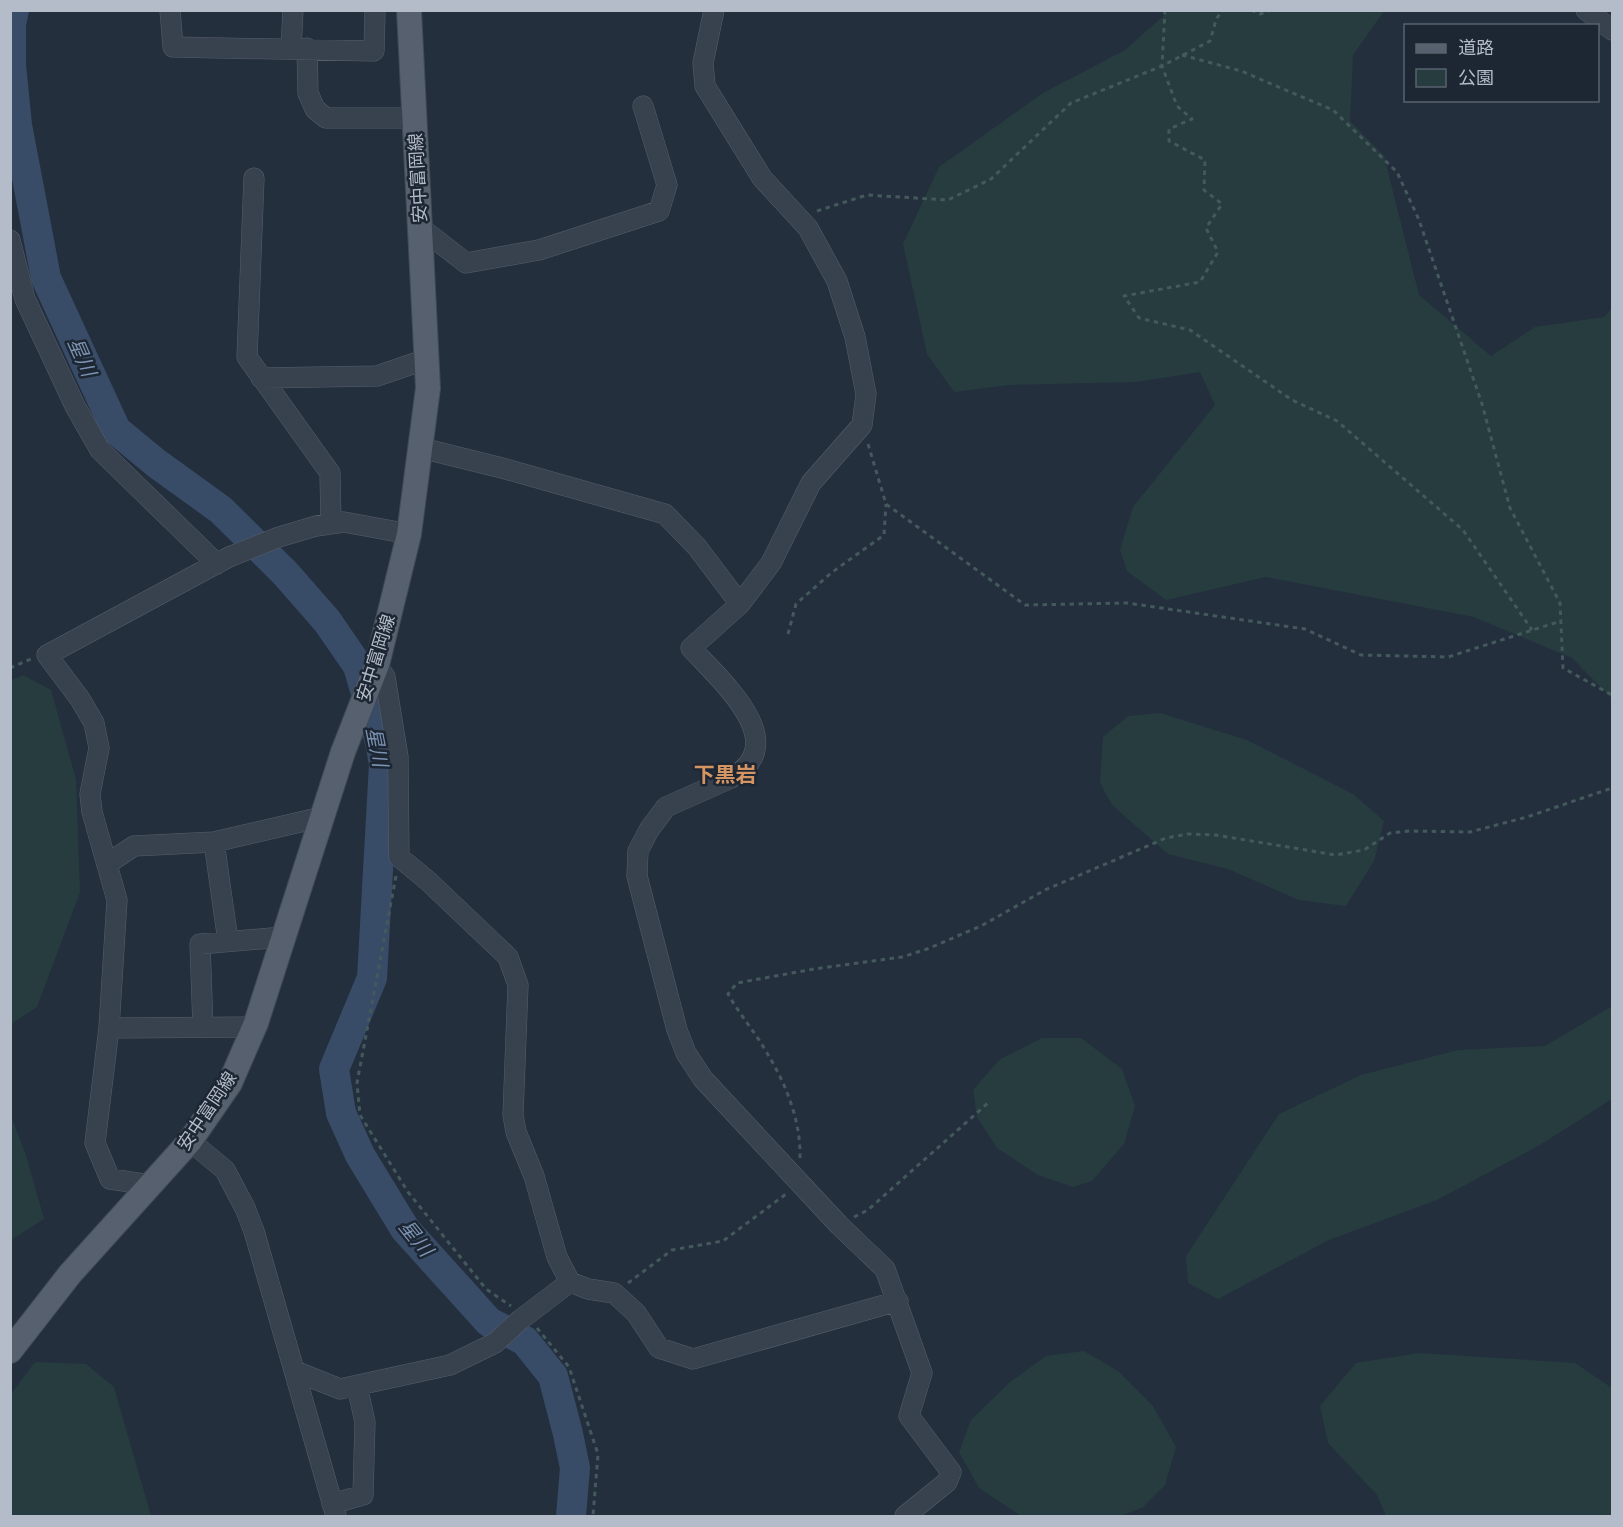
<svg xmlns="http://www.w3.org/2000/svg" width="1623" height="1527" viewBox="0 0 1623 1527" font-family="Cabin,'Noto Sans JP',sans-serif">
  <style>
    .green { fill: #263c3f }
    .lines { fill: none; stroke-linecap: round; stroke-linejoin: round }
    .river { stroke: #394c67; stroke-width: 30 }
    .minor-casing { stroke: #565f6c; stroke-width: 21 }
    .major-casing { stroke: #414a57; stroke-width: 26 }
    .path { stroke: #44595c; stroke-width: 3; stroke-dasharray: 4.5 4.5; stroke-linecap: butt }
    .minor { stroke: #38414e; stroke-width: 20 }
    .major { stroke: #56606e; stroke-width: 24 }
    .labels { text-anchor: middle; stroke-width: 5; stroke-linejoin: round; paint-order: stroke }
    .street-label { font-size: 18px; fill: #b4bcc9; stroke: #1d2633 }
    .water-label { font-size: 20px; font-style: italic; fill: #7c92b1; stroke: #1d2633 }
    .quarter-label { font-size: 21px; font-weight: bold; fill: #d59563; stroke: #1d2633 }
  </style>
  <rect width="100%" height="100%" fill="#242f3e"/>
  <path class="green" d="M1169 11H1384L1353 55 1350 121 1384 156 1419 295 1491 356 1535 327 1604 317 1612 308V699L1572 658 1474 617 1266 577 1166 600 1127 571 1120 550 1133 507 1215 405 1200 372 1136 382 1009 385 954 392 927 354 903 244 939 167 1043 93 1125 50Z
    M23 675 51 690 76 779 80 892 37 1007 11 1024 10 681Z
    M1160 713 1247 740 1353 794 1384 821 1374 861 1346 906 1299 900 1228 869 1168 854 1112 805 1100 783 1103 737 1128 716Z
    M1612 1006V1099L1540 1145 1437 1200 1329 1240 1218 1299 1188 1283 1186 1256 1279 1114 1361 1075 1458 1050 1545 1046Z
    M1042 1038H1081L1122 1069 1135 1106 1124 1144 1092 1181 1073 1187 1038 1175 997 1148 977 1117 973 1090 999 1060Z
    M10 1113 26 1155 44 1219 11 1240Z
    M1084 1351 1118 1371 1153 1406 1176 1447 1165 1485 1142 1508 1120 1516H1021L979 1488 959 1452 971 1420 1010 1382 1046 1356Z
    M1419 1353 1575 1363 1612 1388V1516H1386L1377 1495 1328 1443 1320 1406 1356 1363Z
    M35 1362 86 1364 114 1387 151 1516H11V1394Z"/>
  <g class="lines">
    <path class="river" d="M14 10 11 24V65L17 125 46 278 116 430 156 463 221 510 285 573 327 621 358 666 380 742 384 764 372 978 334 1069 341 1113 360 1155 405 1229 489 1322 525 1341 553 1376 568 1434 575 1468 571 1516"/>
    <defs>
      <path id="minor" d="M170 10 173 47 374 51 375 10
        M714 10 703 63 705 86 762 178 808 228 837 281 855 337 866 394 862 425 811 483 771 563 740 604 691 648C720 680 794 743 731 778L666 807 649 830 638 851 637 876 677 1030 686 1053 703 1079 839 1225 885 1269 922 1373 909 1416 951 1472 947 1482 905 1516
        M1586 10 1612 30
        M307 48 308 93 315 109 326 118H415
        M291 49 293 10
        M254 178 247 357 330 473 331 524
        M421 228 466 263 539 250 659 211 667 185 643 106
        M10 240 25 299 75 406 100 450 217 564
        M261 378 377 376 427 359
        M421 448 502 468 665 514 697 547 740 604
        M377 665 385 677 398 757 399 857 428 881 508 957 518 985 513 1115 516 1132 534 1176 557 1257 570 1282 588 1289 614 1293 636 1313 659 1348 693 1359 898 1301
        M214 842 228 941
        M107 864 134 846 214 842 322 817
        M203 1027 200 944 283 937
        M109 1028 254 1027
        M190 1141 225 1170 245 1208 254 1231 336 1516
        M151 1185 110 1179 95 1143 109 1028 117 900 92 812 90 794 99 748 94 723 80 699 47 655 229 557 279 537 316 526 344 522 409 534
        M295 1371 340 1389 450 1365 495 1343 520 1320 570 1282
        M332 1504 363 1495 365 1422 357 1386"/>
      <path id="major" d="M10 1351 70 1274 190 1141 230 1083 256 1023 343 752 377 665 409 534 428 388 409 10"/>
    </defs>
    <use href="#minor" class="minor-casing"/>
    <use href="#major" class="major-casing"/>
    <path class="path" d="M1165 10 1162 66 1177 106 1192 119 1169 129V141L1205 160 1204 190 1222 204 1206 228 1218 252 1200 282 1124 296 1139 318 1190 330 1292 400 1337 421 1463 530 1532 630
      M1251 10 1260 14 1272 10
      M1182 55 1241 71 1333 110 1397 172 1419 220 1482 404 1510 508 1560 603 1563 668 1612 695
      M817 211 867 195 948 200 991 179 1071 103 1162 66 1210 41 1216 20 1222 10
      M868 444 886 504 1025 605 1127 603 1305 629 1361 655 1448 657 1561 621
      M788 634 796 604 831 573 884 535 886 504
      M10 668 31 659
      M396 876 357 1083 360 1115 408 1192 486 1289 511 1306
      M800 1158C801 1121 786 1084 767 1053 755 1032 740 1015 728 994L737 983 814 969 902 957 927 949 981 926 1045 890 1166 838 1188 834 1216 835 1335 855 1364 850 1390 833 1410 831 1470 832 1527 817 1612 788
      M854 1217 868 1210 989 1102
      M628 1283 672 1250 723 1241 786 1194
      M537 1328 569 1367 598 1454 593 1516"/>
    <use href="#minor" class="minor"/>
    <use href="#major" class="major"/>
  </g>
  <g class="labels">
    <g class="street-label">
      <text transform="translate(418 178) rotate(-93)" y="6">安中富岡線</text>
      <text transform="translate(376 658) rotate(-73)" y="6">安中富岡線</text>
      <text transform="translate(207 1111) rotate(-56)" y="6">安中富岡線</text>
    </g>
    <g class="water-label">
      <text transform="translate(82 357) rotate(66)" y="7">星川</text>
      <text transform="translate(377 747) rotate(79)" y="7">星川</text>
      <text transform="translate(416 1238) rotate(51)" y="7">星川</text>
    </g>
    <g class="quarter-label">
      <text x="725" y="782">下黒岩</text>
    </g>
  </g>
  <rect width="1623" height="1527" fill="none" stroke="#b4bcc9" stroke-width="24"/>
  <rect x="1404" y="24" width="195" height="78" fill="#1d2633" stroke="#59626f" stroke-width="1.5"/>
  <rect x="1416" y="44" width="30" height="9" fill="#56606e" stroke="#59626f" stroke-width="1.5"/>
  <text x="1458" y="54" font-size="18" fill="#b4bcc9">道路</text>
  <rect x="1416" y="69" width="30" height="18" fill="#263c3f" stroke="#59626f" stroke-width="1.5"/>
  <text x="1458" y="84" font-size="18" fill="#b4bcc9">公園</text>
</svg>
